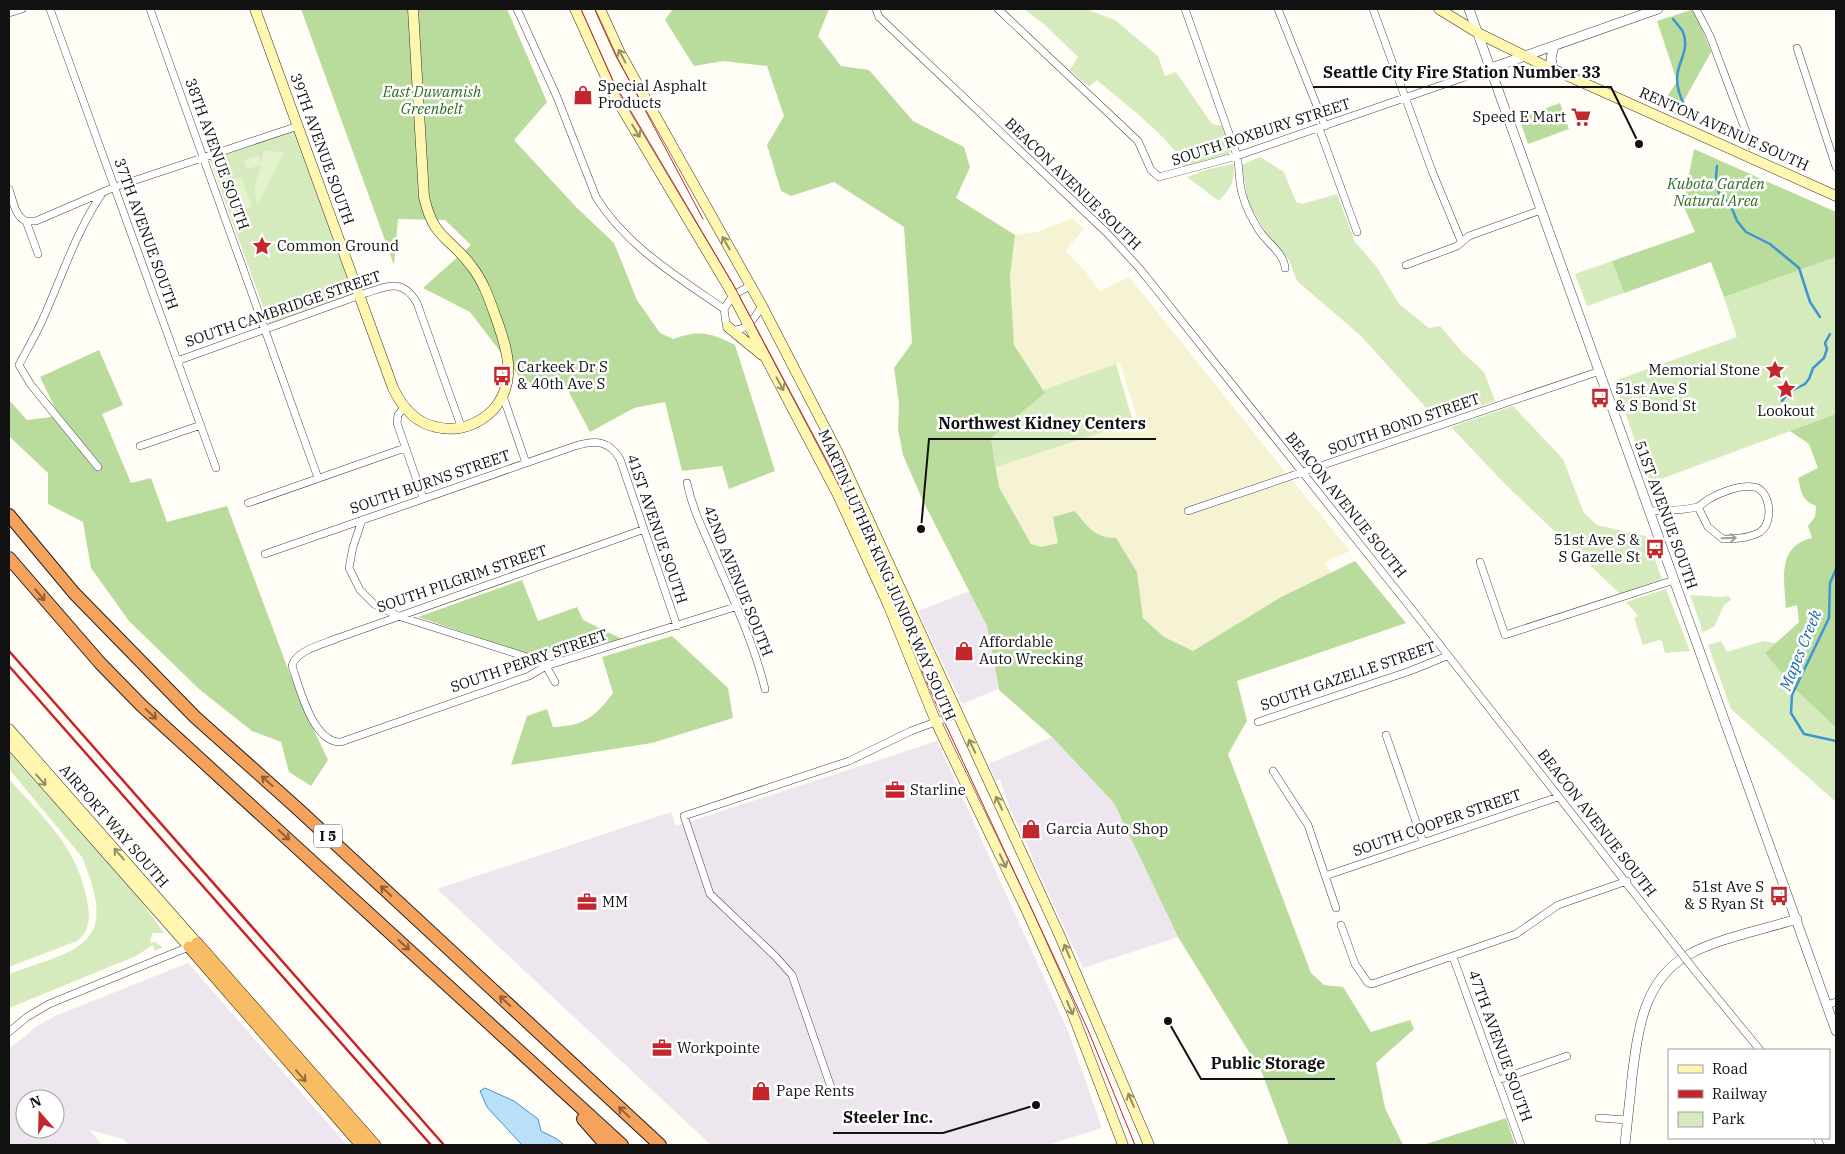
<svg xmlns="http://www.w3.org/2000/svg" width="1845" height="1154" viewBox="0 0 1845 1154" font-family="'IBM Plex Serif',serif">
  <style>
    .industrial { fill: #eee6ef; fill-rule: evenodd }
    .farmland { fill: #f6f3d4 }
    .green { fill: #d5ebbd }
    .forest { fill: #b9dc9c }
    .pitch { fill: #e6f2cf }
    .water { fill: #b9e0f7; stroke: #3f96cf }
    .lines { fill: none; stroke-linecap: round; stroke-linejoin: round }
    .stream { stroke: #3f96cf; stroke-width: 2.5 }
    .minor-casing { stroke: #444; stroke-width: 8 }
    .tertiary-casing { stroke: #444; stroke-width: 10 }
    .secondary-casing { stroke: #333; stroke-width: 11 }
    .trunk-casing { stroke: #222; stroke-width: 12 }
    .motorway-casing { stroke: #222; stroke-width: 14 }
    .minor { stroke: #fff; stroke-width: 7 }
    .tertiary { stroke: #fff; stroke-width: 9 }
    .secondary { stroke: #fff6b0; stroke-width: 10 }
    .trunk { stroke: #f7bc64; stroke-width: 11 }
    .motorway { stroke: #f5a25d; stroke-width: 12 }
    .tram { stroke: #c4262e; stroke-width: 1 }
    .rail { stroke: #c4262e; stroke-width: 2.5 }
    .minor-bridge-casing { stroke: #444; stroke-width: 8; stroke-linecap: butt }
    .minor-bridge { stroke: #fff; stroke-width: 7 }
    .oneway { stroke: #948f68 }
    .oneway2 { stroke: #a0a0a0 }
    .oneway3 { stroke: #8e613b }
    .oneway4 { stroke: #906f3f }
    .labels { text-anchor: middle; stroke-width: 5; stroke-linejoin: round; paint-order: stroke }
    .shield { fill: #fff; stroke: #585858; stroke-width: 1 }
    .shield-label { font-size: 14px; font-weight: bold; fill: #111 }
    .poi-label { font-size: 15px; fill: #111; stroke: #fff; text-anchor: start }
    .park-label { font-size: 15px; font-style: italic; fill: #2f6b1f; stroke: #fff }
    .street-label { font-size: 15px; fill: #111; stroke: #fff }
    .water-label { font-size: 16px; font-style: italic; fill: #1768a6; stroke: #fff }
    .leader { fill: none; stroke: #111; stroke-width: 2 }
    .callout-dot { fill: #111; stroke: #fff; stroke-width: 2 }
    .callout-label { font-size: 16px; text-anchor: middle; font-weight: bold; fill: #111; stroke: #fff; stroke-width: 5; stroke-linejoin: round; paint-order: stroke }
  </style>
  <rect width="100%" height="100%" fill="#fffdf5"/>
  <path class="industrial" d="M970 591 987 626 998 689 962 704 918 611Z
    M1052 737 1114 803 1178 937 1083 968 1032 858 1033 857 1010 809 1000 779 996 781 989 764Z
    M937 741 1068 1031 1102 1128 1047 1145H711L437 889 671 812 676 826Z
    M188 963 347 1145H129L123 1139 90 1130 102 1145H9V1049L37 1026 55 1016ZM25 1099H55V1129H25Z"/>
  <path class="farmland" d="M1072 218 1084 229 1065 251 1085 271 1100 291 1129 277 1286 473 1187 508 1189 515 1292 480 1350 551 1324 562 1331 573 1281 597 1193 651 1164 637 1143 618 1137 572 1116 539 1102 538 1088 527 1075 511 1056 533 1059 543 1041 547 1031 544 999 487 996 467 1138 420 1120 363 1043 390 1014 345 1010 276 1015 235 1037 232Z"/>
  <path class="green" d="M1024 9H1086L1115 20 1158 56 1165 76 1176 72 1212 124 1222 126 1231 149 1228 156 1184 168C1179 143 1118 99 1097 80L1089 87 1070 70 1078 57 1045 25Z
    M299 129 360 295 271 329 209 157Z
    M1260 157 1284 172 1296 202 1302 204 1337 194 1355 242 1376 266 1399 304 1429 328 1440 326 1461 351 1484 372 1495 401 1437 420 1361 336 1297 281 1289 260 1266 233 1248 202 1242 165Z
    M1233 164C1236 182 1230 188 1219 201L1187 177 1209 169Z
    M1836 257V414L1650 483 1614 381 1737 337 1724 297Z
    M1612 261 1624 293 1587 306 1575 274Z
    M1116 364 1133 422 996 467 991 438 1045 393 1043 390Z
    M1513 406 1563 459 1584 513 1597 525 1646 536 1662 579 1620 594 1504 483 1451 427Z
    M1666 589 1690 651 1665 653 1662 641 1659 640 1643 645 1634 618 1638 616 1626 602Z
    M1690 595 1721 597 1729 596 1731 600 1724 605 1714 627 1703 632Z
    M1721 641 1727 652 1763 641 1776 643 1765 653 1793 687 1836 728V802L1731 709 1708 645Z
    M9 750 141 901 164 933H152L150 943 155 942 163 947 155 951 153 945 136 956 9 1008V974C82 948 119 946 82 857L9 769Z
    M9 779C44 818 77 847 87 900 90 916 91 930 77 941L9 967Z"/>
  <path class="forest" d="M301 9H507L547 102 514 140 577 208 614 243 637 300 660 333 673 339C699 330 710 332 735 345L775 471 729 489 722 466 682 471 665 402 634 408 590 432 564 383H524L470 312 423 288 471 245 445 220 398 219 394 265Z
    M673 9H829L818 36 841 66 869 70 913 121 964 147 970 167 956 198 1015 235 1010 276 1014 345 1045 393 991 438 999 487 1031 544 1041 547 1058 543 1053 517 1075 511C1088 527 1095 538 1116 538L1137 572 1143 618 1164 637 1193 651 1281 597 1355 561 1406 623 1237 681 1247 721 1228 754 1311 973 1324 985 1343 987 1371 1032 1410 1020 1414 1029 1376 1063 1385 1108 1403 1145H1289L1262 1073 1178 937 1114 803 1052 737 999 690 987 626 923 501 903 455 898 429 899 404 894 368 912 343 904 227 834 182 791 196 781 191 767 145 784 116 767 66 723 61 694 66 665 20Z
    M1694 9 1711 52 1676 115 1660 108 1677 81 1657 21Z
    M1560 103 1569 129 1528 144 1519 118Z
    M1694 149 1836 212V257L1724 297 1711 262 1624 293 1612 261 1695 232 1683 205Z
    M99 350 123 405 102 414 131 483 151 478 167 522 227 506 300 701 328 760 311 786 289 772 281 742 252 731 199 689 129 621 91 568 83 522 48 504V473L9 436V400L27 420 59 416 40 377Z
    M1836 414V728L1793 687 1765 653 1799 622 1797 605 1786 608C1784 579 1777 546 1812 538L1808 526 1815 517 1816 506C1801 500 1802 493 1798 478L1818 468 1809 444 1790 431Z
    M522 580 538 621 577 607 583 620 622 639 573 650 528 654 418 617Z
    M672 636 728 688 733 718 652 743 511 765 527 716 547 709 553 727C584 726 595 717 613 693L602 657Z
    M1506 1118 1515 1145H1423Z"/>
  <path class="pitch" d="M264 151 284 152 258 204C251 191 257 179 261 165L247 169 244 160 259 156 261 163Z
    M241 177 252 207 239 212 227 182Z"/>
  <path class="water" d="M485 1088 514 1101 538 1119 541 1131 557 1139 564 1145H522L487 1107 480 1091Z"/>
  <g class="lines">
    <path class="stream" d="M1673 19C1676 23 1681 28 1683 32 1689 47 1681 58 1678 71 1675 84 1679 95 1685 106
      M1717 166 1716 177 1719 193 1731 206 1737 221 1746 232 1770 244 1799 268 1810 302 1820 317
      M1782 401 1789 392 1805 384 1809 379 1813 368 1824 358 1827 349 1825 343 1830 334
      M1836 569 1830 583 1829 618 1792 695 1791 713 1804 734 1836 741"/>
    <defs>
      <path id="minor" d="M50 9 216 468
        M150 9 318 478
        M517 9 557 97 596 197C626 246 678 277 724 309
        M876 9 879 17 1107 233 1140 269 1414 612 1674 944
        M998 9 1138 141 1151 170 1159 177 1237 156 1491 68
        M1185 9 1237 156C1239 166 1239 174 1240 183 1242 199 1249 214 1257 227 1264 241 1284 252 1285 268
        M1278 9 1325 126
        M1373 9 1432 171 1461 241
        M1696 9 1710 36 1751 145
        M9 13 22 9
        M1797 48 1836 167
        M1319 128 1357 232
        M9 189C13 200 15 217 26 221L38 254
        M26 221H36L115 187 298 126
        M1406 265 1457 246 1469 236 1541 210
        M750 286 733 295 724 309 726 323 733 330C749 330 754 318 762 306
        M177 361 366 293C388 286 403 278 417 303L462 429
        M503 396 526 463
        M404 407 398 415 397 423 423 498
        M140 446 201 425
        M98 467 31 385 19 365C27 350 35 336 42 321 62 277 75 233 103 192
        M687 483C693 511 703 529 714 555 732 596 755 646 765 689
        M248 503 405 448
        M1188 511 1600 371
        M1650 511C1665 510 1682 511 1697 507 1701 506 1705 501 1709 499 1722 492 1740 485 1754 487 1771 490 1774 523 1760 532 1750 538 1734 539 1723 539L1708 527 1698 507
        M362 520 353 547 349 568 360 590 374 604 398 616 530 658 546 666 555 682
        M642 530 338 638C324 644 296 650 292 666 300 689 313 743 341 742L529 676 546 666 735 607
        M265 554 575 446C595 440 609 440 620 459L677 626
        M1480 562 1505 635 1674 580
        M1258 722 1410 671 1447 656
        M1386 735 1423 842
        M1273 771 1308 825 1336 908
        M1325 876 1558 797
        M1341 925 1355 964 1368 983 1372 984 1516 934 1558 905 1627 881
        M1453 957 1521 1145
        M1696 972 1760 1050
        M1827 1005 1836 1002
        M9 1032 27 1017 49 1004 191 946
        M1498 1080 1567 1056
        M833 1093 792 975 775 956 710 894 684 816 849 761 911 731 957 714
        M1599 1118 1627 1120
        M1817 1138 1820 1145"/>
      <path id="tertiary" d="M1469 9 1836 1031
        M1491 68 1658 9
        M1553 69 1551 58 1554 46
        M1625 1145C1627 1123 1630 1100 1632 1077 1638 1031 1643 980 1688 955 1716 939 1765 929 1797 919"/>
      <path id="secondary" d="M255 9 393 388C402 407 416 423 436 427 458 432 476 426 492 411 519 382 507 348 495 315 489 298 483 281 472 267 450 236 434 241 424 197L413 9
        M575 9 614 95 729 288 838 495 888 604 936 722 1026 909 1072 1012 1123 1145
        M600 9 620 53 762 306 838 453 1059 934 1149 1145
        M1439 9 1478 33 1537 62 1836 196
        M728 327 762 355
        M9 729 197 943
        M9 743 189 947"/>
      <path id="trunk" d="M197 943 375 1145
        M189 947 361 1145"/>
      <path id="motorway" d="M9 515 74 593 195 717 298 809 660 1145
        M9 558 100 663 141 705 622 1145
        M583 1119 606 1145"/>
    </defs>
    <use href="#minor" class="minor-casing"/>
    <use href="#tertiary" class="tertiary-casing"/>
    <use href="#secondary" class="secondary-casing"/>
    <use href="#trunk" class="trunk-casing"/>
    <use href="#motorway" class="motorway-casing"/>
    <use href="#minor" class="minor"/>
    <use href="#tertiary" class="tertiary"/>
    <use href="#secondary" class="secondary"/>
    <use href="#trunk" class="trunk"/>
    <use href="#motorway" class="motorway"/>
    <path class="tram" d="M581 9 613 81 733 284 835 476 884 582 937 706 1088 1030 1135 1145
      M595 9 618 59 703 219"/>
    <path class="rail" d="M9 651 444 1145
      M9 666 431 1145"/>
    <defs>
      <path id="minor-bridge" d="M1674 944 1696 972"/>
    </defs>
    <use href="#minor-bridge" class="minor-bridge-casing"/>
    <use href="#minor-bridge" class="minor-bridge"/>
  </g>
  <defs><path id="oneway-shaft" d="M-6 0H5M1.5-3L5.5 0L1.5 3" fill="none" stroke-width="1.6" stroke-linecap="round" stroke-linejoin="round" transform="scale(1.25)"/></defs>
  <g class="oneway">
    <use href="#oneway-shaft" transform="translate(622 56) rotate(-118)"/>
    <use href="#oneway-shaft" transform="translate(636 131) rotate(59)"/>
    <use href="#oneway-shaft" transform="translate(726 243) rotate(-120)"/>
    <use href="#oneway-shaft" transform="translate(780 384) rotate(62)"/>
    <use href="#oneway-shaft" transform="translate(972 746) rotate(-116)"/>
    <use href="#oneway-shaft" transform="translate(41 780) rotate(48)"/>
    <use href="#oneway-shaft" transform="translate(999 803) rotate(-115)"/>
    <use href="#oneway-shaft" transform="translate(119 854) rotate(-131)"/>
    <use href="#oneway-shaft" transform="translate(1003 861) rotate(65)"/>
    <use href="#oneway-shaft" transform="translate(1067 951) rotate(-113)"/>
    <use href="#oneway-shaft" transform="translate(1070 1008) rotate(66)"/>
    <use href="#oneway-shaft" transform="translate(1131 1100) rotate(-113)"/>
  </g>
  <use class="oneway2" href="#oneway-shaft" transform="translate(1729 538) rotate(-2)"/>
  <g class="oneway3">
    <use href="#oneway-shaft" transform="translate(40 595) rotate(50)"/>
    <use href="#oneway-shaft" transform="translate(151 714) rotate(43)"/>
    <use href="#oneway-shaft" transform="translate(267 781) rotate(-138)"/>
    <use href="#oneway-shaft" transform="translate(284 835) rotate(42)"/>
    <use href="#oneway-shaft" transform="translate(386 891) rotate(-137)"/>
    <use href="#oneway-shaft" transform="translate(404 945) rotate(42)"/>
    <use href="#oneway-shaft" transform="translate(505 1001) rotate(-137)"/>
    <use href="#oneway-shaft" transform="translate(624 1112) rotate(-137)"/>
  </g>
  <use class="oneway4" href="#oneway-shaft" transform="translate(301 1076) rotate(49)"/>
  <defs>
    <symbol id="shop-bare" viewBox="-9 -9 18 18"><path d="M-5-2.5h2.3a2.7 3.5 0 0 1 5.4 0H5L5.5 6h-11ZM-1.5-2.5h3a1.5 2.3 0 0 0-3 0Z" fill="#c4262e" stroke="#fff" stroke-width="2.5" paint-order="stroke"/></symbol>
    <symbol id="supermarket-bare" viewBox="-9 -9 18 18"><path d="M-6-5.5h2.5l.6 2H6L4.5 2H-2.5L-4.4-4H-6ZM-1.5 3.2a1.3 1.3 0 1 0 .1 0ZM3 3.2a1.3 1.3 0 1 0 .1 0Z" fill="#c4262e" stroke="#fff" stroke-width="2.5" paint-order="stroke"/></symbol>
    <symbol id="sight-bare" viewBox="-9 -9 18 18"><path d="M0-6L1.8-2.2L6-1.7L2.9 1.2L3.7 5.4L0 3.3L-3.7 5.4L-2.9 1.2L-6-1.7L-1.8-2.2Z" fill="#c4262e" stroke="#fff" stroke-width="2.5" paint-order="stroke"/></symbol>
    <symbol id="bus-bare" viewBox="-9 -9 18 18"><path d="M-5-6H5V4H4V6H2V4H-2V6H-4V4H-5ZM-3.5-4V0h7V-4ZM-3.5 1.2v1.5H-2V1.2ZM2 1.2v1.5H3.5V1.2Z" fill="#c4262e" stroke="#fff" stroke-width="2.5" paint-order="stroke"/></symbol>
    <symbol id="office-bare" viewBox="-9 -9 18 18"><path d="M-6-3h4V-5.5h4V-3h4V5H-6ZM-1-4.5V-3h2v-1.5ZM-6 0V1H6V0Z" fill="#c4262e" stroke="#fff" stroke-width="2.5" paint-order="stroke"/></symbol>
  </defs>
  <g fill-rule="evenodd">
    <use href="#shop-bare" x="569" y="81" width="28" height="28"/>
    <use href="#supermarket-bare" x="1567" y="103" width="28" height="28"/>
    <use href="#sight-bare" x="248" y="232" width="28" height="28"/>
    <use href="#sight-bare" x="1761" y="356" width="28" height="28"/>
    <use href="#bus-bare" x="488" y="362" width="28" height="28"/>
    <use href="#sight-bare" x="1772" y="375" width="28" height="28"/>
    <use href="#bus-bare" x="1586" y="384" width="28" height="28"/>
    <use href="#bus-bare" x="1641" y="535" width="28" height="28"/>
    <use href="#shop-bare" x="950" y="637" width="28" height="28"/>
    <use href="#office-bare" x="881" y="776" width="28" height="28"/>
    <use href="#shop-bare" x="1017" y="815" width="28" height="28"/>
    <use href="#bus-bare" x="1765" y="882" width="28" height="28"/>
    <use href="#office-bare" x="573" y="888" width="28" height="28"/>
    <use href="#office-bare" x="648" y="1034" width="28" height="28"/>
    <use href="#shop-bare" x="747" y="1077" width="28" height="28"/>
  </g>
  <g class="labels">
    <rect class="shield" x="314" y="824.5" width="28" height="23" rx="4"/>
    <g class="shield-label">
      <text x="328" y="841">I 5</text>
    </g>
    <g class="poi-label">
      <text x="598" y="91">Special Asphalt<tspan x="598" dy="17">Products</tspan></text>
      <text x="1566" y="122" text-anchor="end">Speed E Mart</text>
      <text x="277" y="251">Common Ground</text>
      <text x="517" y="372">Carkeek Dr S<tspan x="517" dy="17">&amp; 40th Ave S</tspan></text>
      <text x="1760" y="375" text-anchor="end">Memorial Stone</text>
      <text x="1615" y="394">51st Ave S<tspan x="1615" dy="17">&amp; S Bond St</tspan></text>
      <text x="1786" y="416" text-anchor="middle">Lookout</text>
      <text x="1640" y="545" text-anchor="end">51st Ave S &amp;<tspan x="1640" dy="17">S Gazelle St</tspan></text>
      <text x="979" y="647">Affordable<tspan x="979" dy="17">Auto Wrecking</tspan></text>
      <text x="910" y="795">Starline</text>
      <text x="1046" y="834">Garcia Auto Shop</text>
      <text x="1764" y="892" text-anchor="end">51st Ave S<tspan x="1764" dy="17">&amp; S Ryan St</tspan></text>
      <text x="602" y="907">MM</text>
      <text x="677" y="1053">Workpointe</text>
      <text x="776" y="1096">Pape Rents</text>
    </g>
    <g class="park-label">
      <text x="432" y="97">East Duwamish<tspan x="432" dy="17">Greenbelt</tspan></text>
      <text x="1716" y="189">Kubota Garden<tspan x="1716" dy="17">Natural Area</tspan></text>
    </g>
    <g class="street-label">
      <text transform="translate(1724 129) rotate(24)" y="5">RENTON AVENUE SOUTH</text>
      <text transform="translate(1261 132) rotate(-18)" y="5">SOUTH ROXBURY STREET</text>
      <text transform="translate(322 149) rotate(70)" y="5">39TH AVENUE SOUTH</text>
      <text transform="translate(217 154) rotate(70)" y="5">38TH AVENUE SOUTH</text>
      <text transform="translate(1073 184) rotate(44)" y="5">BEACON AVENUE SOUTH</text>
      <text transform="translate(146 234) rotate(70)" y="5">37TH AVENUE SOUTH</text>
      <text transform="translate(283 309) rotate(-19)" y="5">SOUTH CAMBRIDGE STREET</text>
      <text transform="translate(1404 424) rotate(-19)" y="5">SOUTH BOND STREET</text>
      <text transform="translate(430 482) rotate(-19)" y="5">SOUTH BURNS STREET</text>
      <text transform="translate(1346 505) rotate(51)" y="5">BEACON AVENUE SOUTH</text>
      <text transform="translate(1666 515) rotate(70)" y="5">51ST AVENUE SOUTH</text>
      <text transform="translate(657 529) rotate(71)" y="5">41ST AVENUE SOUTH</text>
      <text transform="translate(887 575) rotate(66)" y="5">MARTIN LUTHER KING JUNIOR WAY SOUTH</text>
      <text transform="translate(462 579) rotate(-19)" y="5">SOUTH PILGRIM STREET</text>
      <text transform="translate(738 581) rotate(68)" y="5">42ND AVENUE SOUTH</text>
      <text transform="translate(529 661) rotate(-19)" y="5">SOUTH PERRY STREET</text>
      <text transform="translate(1348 676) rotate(-19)" y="5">SOUTH GAZELLE STREET</text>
      <text transform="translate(1437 823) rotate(-19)" y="5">SOUTH COOPER STREET</text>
      <text transform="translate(1597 823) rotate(52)" y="5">BEACON AVENUE SOUTH</text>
      <text transform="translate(114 826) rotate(49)" y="5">AIRPORT WAY SOUTH</text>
      <text transform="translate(1500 1046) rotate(70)" y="5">47TH AVENUE SOUTH</text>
    </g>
    <g class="water-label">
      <text transform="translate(1800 650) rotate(-68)" y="6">Mapes Creek</text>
    </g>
  </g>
  <path class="leader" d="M1639 144L1611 87H1313M921 529L929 439H1156M1168 1021L1201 1079H1335M1036 1105L943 1133H833"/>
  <g class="callout-dot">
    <circle cx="1639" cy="144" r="5"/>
    <circle cx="921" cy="529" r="5"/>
    <circle cx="1168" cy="1021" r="5"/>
    <circle cx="1036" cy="1105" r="5"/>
  </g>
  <g class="callout-label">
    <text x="1462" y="78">Seattle City Fire Station Number 33</text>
    <text x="1042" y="429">Northwest Kidney Centers</text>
    <text x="1268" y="1069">Public Storage</text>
    <text x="888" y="1123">Steeler Inc.</text>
  </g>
  <rect width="1845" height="1154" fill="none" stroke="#111111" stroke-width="20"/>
  <rect x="1668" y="1049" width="162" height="90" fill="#ffffff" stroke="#a0a0a0"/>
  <rect x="1678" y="1065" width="25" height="8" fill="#fff6b0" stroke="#a0a0a0"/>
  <text x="1712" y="1074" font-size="15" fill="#111111">Road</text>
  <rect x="1678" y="1090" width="25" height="8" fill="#c4262e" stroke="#a0a0a0"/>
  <text x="1712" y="1099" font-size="15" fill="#111111">Railway</text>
  <rect x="1678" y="1112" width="25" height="15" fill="#d5ebbd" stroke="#a0a0a0"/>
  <text x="1712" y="1124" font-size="15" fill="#111111">Park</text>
  <g transform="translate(40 1114) rotate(340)"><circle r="24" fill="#ffffff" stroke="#a0a0a0"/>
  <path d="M0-4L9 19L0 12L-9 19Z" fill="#c4262e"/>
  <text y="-8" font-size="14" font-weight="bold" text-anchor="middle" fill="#111111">N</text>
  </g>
</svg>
